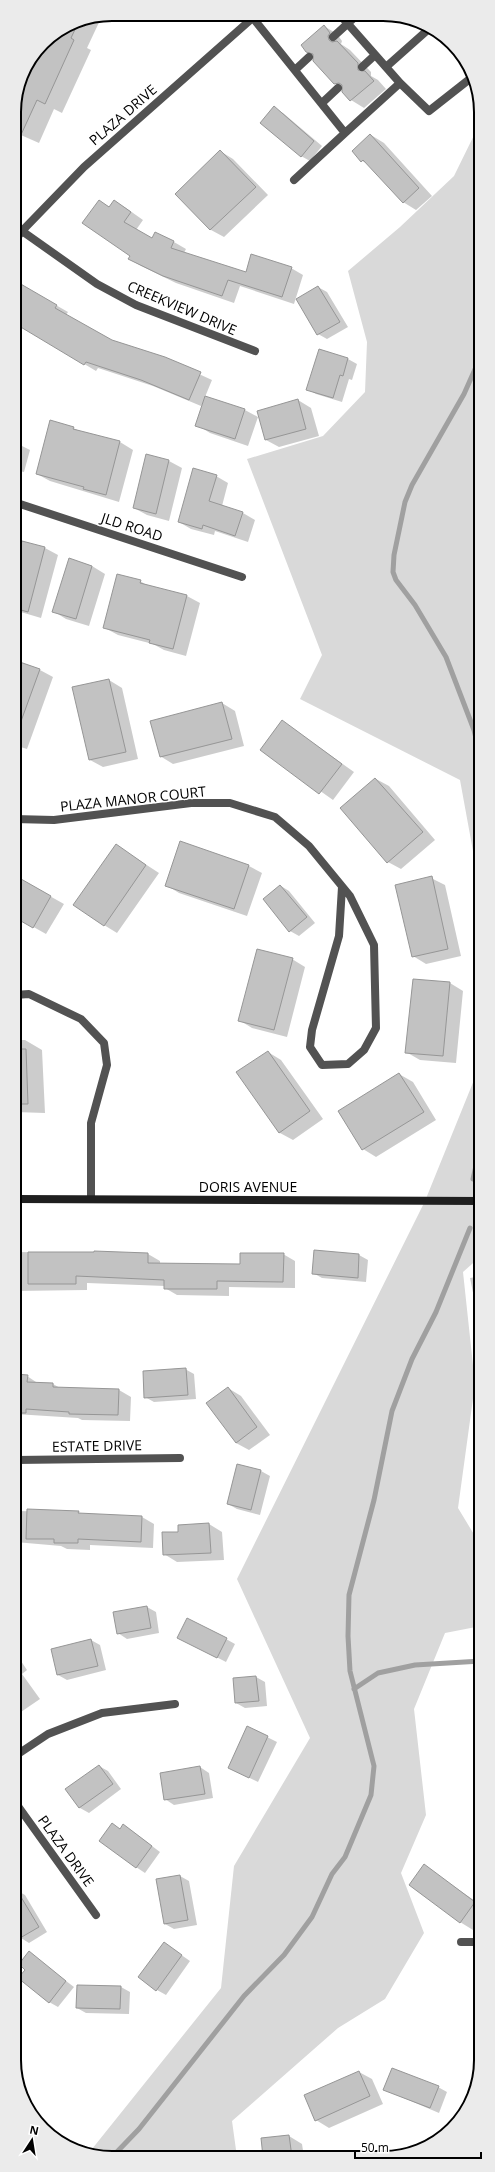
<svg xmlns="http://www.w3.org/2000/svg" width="495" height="2172" viewBox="0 0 495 2172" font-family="'Open Sans',sans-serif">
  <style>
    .green { fill: #d9d9d9 }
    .shadow { fill: #0003 }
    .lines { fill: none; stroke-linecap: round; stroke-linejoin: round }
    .stream { stroke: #a0a0a0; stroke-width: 5 }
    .building { fill: #c2c2c2; stroke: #969696 }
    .lane { stroke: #525252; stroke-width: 8 }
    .street { stroke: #525252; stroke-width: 8 }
    .secondary { stroke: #1f1f1f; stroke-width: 8 }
    .labels { text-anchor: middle; stroke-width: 3; stroke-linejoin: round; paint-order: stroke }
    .street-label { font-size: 14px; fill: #000; stroke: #fff }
    .rim { fill: none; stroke: #000; stroke-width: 2 }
  </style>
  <rect width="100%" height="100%" fill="#fff"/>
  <path class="green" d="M480 123 481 1256 463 1272 475 1384 458 1508 481 1546V1626L445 1633 414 1709 426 1815 401 1873 424 1933 385 1999 338 2028 232 2121 237 2157 92 2156 88 2154 221 1988 234 1866 310 1738 237 1579 425 1201 474 1080 479 884 460 780 300 699 322 655 247 459 323 436 365 392 367 342 348 271 400 227 454 176Z"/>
  <path class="shadow" d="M102 16 87 48 91 50 62 113 54 109 39 143 14 132V105L22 77 28 63 74 21Z
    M324 26 337 34 342 41 341 44 350 50 371 72V76L378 80 386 89 364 108 351 100 343 92 344 89 335 83 314 56 307 52Z
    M274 108 283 113 322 146 310 161 301 156Z
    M371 135 384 143 432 196 416 210 403 202 370 165 362 161Z
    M220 151 233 159 268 195 224 237 211 230 176 194Z
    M99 201 110 207 114 201 126 208 143 220 136 230 153 240 156 233 174 242 186 249 184 253 246 273 291 268 303 275 294 304 240 286 234 303 176 283 141 266 129 259 131 256Z
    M19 284 68 312 66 315 111 341 164 358 212 380 205 397 245 410 258 417 248 446 210 433 197 425 204 402 201 406 153 386 98 368 96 371 14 322Z
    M318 287 327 292 348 327 327 339 318 334Z
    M320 350 348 359 357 364 352 380 349 379 342 402 316 394 307 389Z
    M298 400 311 408 319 436 279 447 266 440Z
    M73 428 82 432 120 442 133 450 119 502 50 481 37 474Z
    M14 442 30 450 24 472 14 470Z
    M169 461 182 468 169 521 147 515 134 508Z
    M216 476 228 483 222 506 243 513 255 520 248 542 215 531 214 535 191 529 179 522Z
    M14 540 45 548 58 555 41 618 14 610Z
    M70 559 92 566 105 574 89 626 66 619 53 611Z
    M140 581 150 587 187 596 200 603 186 656 164 650 153 644 118 635 105 628Z
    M14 661 40 670 53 677 27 749 14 745Z
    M109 680 122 688 138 759 103 767 90 760Z
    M222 703 235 711 244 746 173 764 160 756Z
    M282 721 354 772 333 800 261 749Z
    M376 779 389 786 435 840 401 869 388 862Z
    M116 845 159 873 117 933 104 925Z
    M249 866 262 873 247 916 179 893 166 885Z
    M14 876 64 904 46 934 14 916Z
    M431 878 445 885 461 956 426 964 413 956Z
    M281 886 289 891 315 923 299 936 290 931Z
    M292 959 305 967 287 1037 252 1028 239 1020Z
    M450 983 463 991 456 1063 420 1060 406 1052Z
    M15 1040H25L42 1050 45 1113 15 1112Z
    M268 1052 281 1060 323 1119 293 1140 280 1133 238 1073Z
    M399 1074 413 1082 436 1120 376 1157 363 1149Z
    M315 1251 359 1255 368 1260 366 1282 322 1278 313 1273Z
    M15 1252 95 1253V1252L148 1254 160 1261V1264L241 1265 283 1254 295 1261V1288L229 1287V1296L177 1295 165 1288V1286L87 1283V1290L15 1291Z
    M481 1276V1332L470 1278Z
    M185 1369 194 1374 196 1399 154 1402 145 1397Z
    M15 1375 27 1376 39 1384H53L60 1388 119 1390 131 1397 130 1421 82 1420 78 1418 15 1414Z
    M228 1388 241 1396 270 1435 249 1450 236 1443Z
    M238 1466 261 1471 270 1476 260 1515 237 1509 228 1504Z
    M15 1511 78 1512 82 1514 142 1517 154 1524 153 1548 90 1545V1550L67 1549 61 1546 15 1542Z
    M209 1524 222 1532 224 1560 177 1562 164 1554Z
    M147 1607 156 1612 159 1633 127 1639 118 1633Z
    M226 1639 235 1644 226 1662 187 1642Z
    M91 1640 100 1645 106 1670 67 1680 58 1675Z
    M15 1656 19 1658 27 1670 22 1674 40 1699 18 1714 15 1712Z
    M256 1677 265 1682 267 1706 245 1708 236 1703 234 1679Z
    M247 1727 277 1742 258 1782 229 1768Z
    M99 1766 108 1771 121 1789 89 1813 80 1808 67 1790Z
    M200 1767 209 1773 213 1798 174 1805 165 1799Z
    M120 1829 132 1831 160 1852 145 1873 136 1867Z
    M424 1866 481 1905V1920L473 1930 460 1922Z
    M180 1876 189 1881 197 1925 174 1929 165 1924 157 1880Z
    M16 1890 25 1895 47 1932 29 1943 21 1938 15 1928Z
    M164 1943 190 1961 166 1995 157 1990Z
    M29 1953 74 1987 58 2007 49 2002 26 1969Z
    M121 1987 130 1992 129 2014 86 2013 77 2008Z
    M359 2072 372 2079 383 2104 329 2128 316 2120Z
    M438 2087 447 2092 439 2113 385 2090Z
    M20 2090 27 2094 32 2114 24 2104Z
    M446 2134 432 2145 429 2146 427 2138Z
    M289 2136 302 2144 304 2157H264L262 2138Z"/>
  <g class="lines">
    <path class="stream" d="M480 182 477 209 480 231
      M480 358 464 394 412 485 405 502 394 555 393 572 396 580 415 605 446 657 474 730 480 755
      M473 1179 480 1148
      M354 1689 378 1673 415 1665 481 1661
      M113 2156 139 2129 244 1996 284 1955 312 1917 332 1874 345 1857 371 1795 374 1766 350 1671 348 1636 349 1595 374 1500 392 1411 412 1359 436 1312 470 1228"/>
  </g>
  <path class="building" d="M74 21H79L71 38 74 40 45 104 37 100 14 150V105L25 67 43 42Z
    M324 25 330 33 328 36 329 40 332 42 337 41 358 63V70L365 71 374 81 350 101 342 92V85L339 83 334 84 313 61V54L306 52 301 45Z
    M274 106 314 141 301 157 260 123Z
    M370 134 419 188 403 203 363 160 361 162 352 151Z
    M220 150 256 187 210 230 175 194Z
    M99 200 109 207 114 200 131 212 124 222 152 238 155 232 174 241 171 248 246 272 251 254 292 267 282 297 228 280 222 296 163 276 128 259 130 256 82 223Z
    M19 283 57 305 55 308 112 340 165 357 201 372 189 400 141 380 86 362 84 365 14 323V291Z
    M318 286 340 322 317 335 296 299Z
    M319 349 348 358 343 376 340 375 333 398 306 390Z
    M205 396 245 409 235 439 195 426Z
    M298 399 306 429 265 440 257 411Z
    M50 420 74 427 73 429 120 441 106 495 83 489 84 487 36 474Z
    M146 454 169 460 156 514 133 508Z
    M193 468 217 475 209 501 243 512 235 536 203 525 202 529 178 522Z
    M22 541 45 547 28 612 14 608V568Z
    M69 558 92 566 76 619 52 612Z
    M117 574 141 580 140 583 187 595 173 649 149 643 150 640 103 628Z
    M14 660 40 669 16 735H14Z
    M109 679 126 752 89 760 72 687Z
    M222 702 232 739 160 757 150 721Z
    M282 720 342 764 319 794 260 750Z
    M375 778 423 832 387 863 340 808Z
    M180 841 249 865 234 909 165 886Z
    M116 844 146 865 104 926 73 905Z
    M14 875 51 896 33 928 14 917Z
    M432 876 448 949 412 957 395 885Z
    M280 885 307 917 289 932 263 899Z
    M257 949 293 958 274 1030 238 1021Z
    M413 979 450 982 443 1056 405 1053Z
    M15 1049H26L28 1104H15Z
    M268 1051 310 1111 279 1133 236 1072Z
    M399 1073 424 1112 362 1150 338 1111Z
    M314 1250 359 1254 358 1278 312 1274Z
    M94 1251 148 1253V1263L240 1264V1253H284L283 1282 217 1281V1289H164V1280L76 1276V1284H28V1252H94Z
    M186 1368 188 1395 144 1398 143 1371Z
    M15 1374 28 1375 27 1382 53 1383V1387L119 1389 118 1415 69 1414V1412L26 1409V1413H15Z
    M228 1387 257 1427 236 1443 206 1403Z
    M237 1464 261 1470 251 1510 227 1504Z
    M27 1509 79 1511 78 1513 142 1516 141 1542 78 1539V1543H54V1539H26Z
    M209 1523 211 1553 163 1555 162 1532H178V1525Z
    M147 1606 151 1628 117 1634 113 1612Z
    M187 1618 227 1638 217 1658 177 1638Z
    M91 1639 98 1666 57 1675 51 1649Z
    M256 1676 259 1701 235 1703 233 1678Z
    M247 1726 268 1736 249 1778 228 1768Z
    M99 1765 113 1784 79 1808 65 1789Z
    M200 1766 205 1794 164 1800 160 1773Z
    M112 1823 120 1829 123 1824 152 1846 136 1868 99 1841Z
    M424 1864 475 1902 460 1923 409 1885Z
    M180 1875 188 1920 164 1924 156 1879Z
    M15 1887 39 1927 20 1938 15 1930Z
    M164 1942 182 1955 156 1991 138 1977Z
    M29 1951 66 1981 49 2003 18 1978 25 1970 19 1964Z
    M77 1985 121 1986 120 2009 76 2008Z
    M392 2068 439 2086 430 2108 383 2090Z
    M359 2071 370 2096 315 2121 304 2095Z
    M289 2135 292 2157H263L261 2138Z"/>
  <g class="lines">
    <path class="lane" d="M341 16 400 83 429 111 471 78
      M253 18 345 133 400 83
      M333 37 356 16
      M362 67 375 55
      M386 67 431 27
      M295 70 309 57
      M322 103 338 88
      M294 180 345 133
      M15 995 29 994 81 1019 104 1043 107 1065 91 1123V1199
      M461 1942H481"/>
    <path class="street" d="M22 231 97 284 136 305 255 351
      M14 242 22 231 84 167 256 15
      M14 502 242 577
      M14 819 54 820 191 803H230L275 817 309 846 350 896 374 945 376 1028 364 1050 348 1064 322 1065 310 1047 312 1030 339 936 342 887
      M15 1460 180 1458
      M480 1721H481
      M15 1756 48 1734 102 1713 175 1704
      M15 1802 96 1915"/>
    <path class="secondary" d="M15 1199 481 1201"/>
  </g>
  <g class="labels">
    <g class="street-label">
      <text transform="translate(123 115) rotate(-41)" y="5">PLAZA DRIVE</text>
      <text transform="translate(182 308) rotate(23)" y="5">CREEKVIEW DRIVE</text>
      <text transform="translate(132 527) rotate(18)" y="5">JLD ROAD</text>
      <text transform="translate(133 799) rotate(-6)" y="5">PLAZA MANOR COURT</text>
      <text x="248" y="1192">DORIS AVENUE</text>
      <text transform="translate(97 1446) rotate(-1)" y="5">ESTATE DRIVE</text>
      <text transform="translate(66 1851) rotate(54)" y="5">PLAZA DRIVE</text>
    </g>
  </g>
  <path d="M0 0H495V2172H0ZM112 21H383A91 91 0 0 1 474 112V2060A91 91 0 0 1 383 2151H112A91 91 0 0 1 21 2060V112A91 91 0 0 1 112 21Z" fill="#ebebeb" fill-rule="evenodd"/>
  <path class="rim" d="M112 21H383A91 91 0 0 1 474 112V2060A91 91 0 0 1 383 2151H112A91 91 0 0 1 21 2060V112A91 91 0 0 1 112 21Z"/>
  <g transform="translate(32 2140) rotate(12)" stroke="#ffffff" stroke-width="3" paint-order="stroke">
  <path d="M0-3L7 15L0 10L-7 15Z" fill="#000000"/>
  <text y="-6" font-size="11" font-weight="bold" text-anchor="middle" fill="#000000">N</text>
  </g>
  <path d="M355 2152v6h126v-6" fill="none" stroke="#000000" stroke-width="2"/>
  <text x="361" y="2152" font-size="12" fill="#000000" stroke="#ffffff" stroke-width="3" paint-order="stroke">50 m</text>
</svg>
